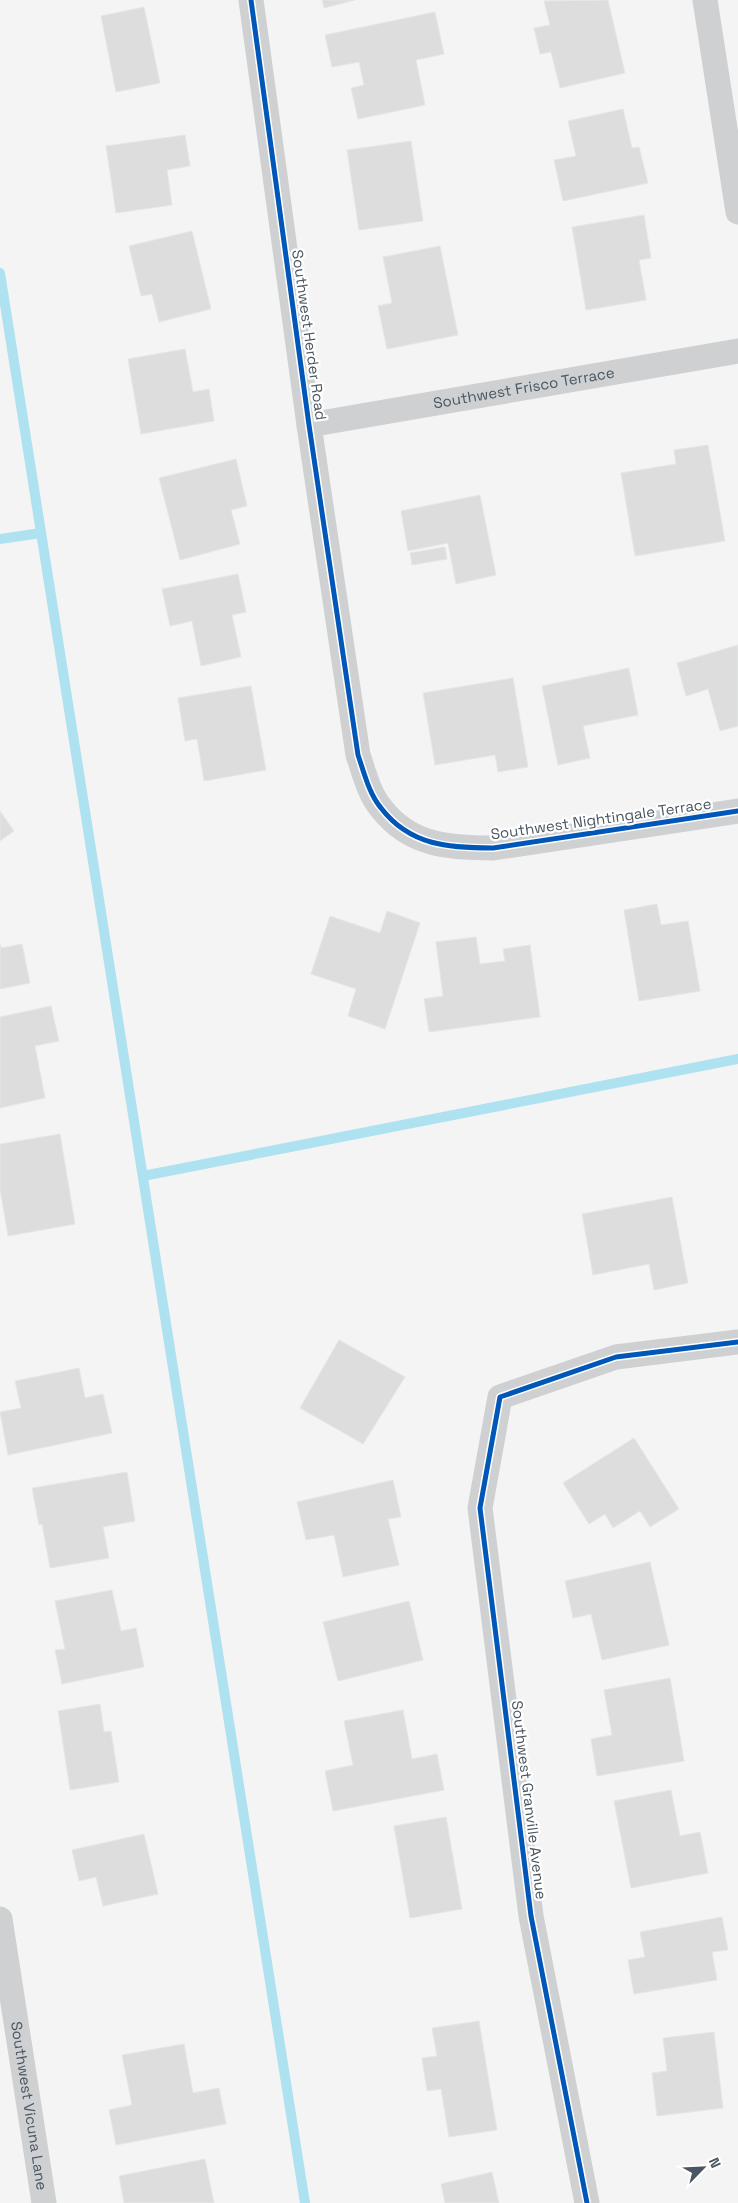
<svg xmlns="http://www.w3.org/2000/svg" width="738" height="2203" viewBox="0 0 738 2203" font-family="'Space Grotesk',sans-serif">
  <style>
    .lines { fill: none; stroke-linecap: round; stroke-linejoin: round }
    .stream { stroke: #aee2f0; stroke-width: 10 }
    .building { fill: #ddddde; stroke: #e5e6e7 }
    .minor { stroke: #ced0d2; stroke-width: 25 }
    .cycleway-casing { stroke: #fff; stroke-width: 8 }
    .cycleway { stroke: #0057b8; stroke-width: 5 }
    .labels { text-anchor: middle; stroke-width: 4.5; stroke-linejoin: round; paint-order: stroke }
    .street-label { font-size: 15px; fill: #4a5661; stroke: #fff }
  </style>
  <rect width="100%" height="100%" fill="#f4f4f4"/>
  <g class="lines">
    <path class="stream" d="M0 273 305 2203
      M0 539 41 533
      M143 1176 738 1059"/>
  </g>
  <path class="building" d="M322 0H355L324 8Z
    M608 0 625 73 560 88 551 52 540 54 534 28 550 25 544 1Z
    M144 7 160 83 116 92 101 16Z
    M435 12 444 54 416 60 425 105 358 119 351 88 364 85 359 62 332 67 325 35Z
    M623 109 632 148 639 147 648 183 563 201 554 160 576 156 568 121Z
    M185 135 190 166 167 170 172 205 116 213 106 146Z
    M411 141 423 221 359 230 347 150Z
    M644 215 651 258 639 260 646 300 586 310 572 227Z
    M192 231 211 309 159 322 152 294 141 296 129 246Z
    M440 246 458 335 387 349 378 306 392 303 383 257Z
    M185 349 193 392 209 389 214 421 141 434 128 359Z
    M708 445 725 541 635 556 621 473 676 464 674 450Z
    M236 459 247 506 231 510 240 544 180 560 159 478Z
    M480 495 496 575 456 584 448 543 408 551 401 511Z
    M445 547 447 559 412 565 410 553Z
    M238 574 246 612 232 615 241 657 201 666 192 621 170 626 162 589Z
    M738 645V726L720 731 708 689 686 696 677 663Z
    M629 668 638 715 583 726 590 758 558 765 542 686Z
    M513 678 528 767 498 772 495 755 435 765 423 693Z
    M251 686 266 770 204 781 197 739 185 741 178 698Z
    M0 811 14 831 0 841Z
    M657 904 661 925 688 921 700 991 639 1001 624 910Z
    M387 911 420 923 385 1029 348 1016 356 989 311 974 330 916 380 933Z
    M476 937 480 964 505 961 503 949 530 945 540 1017 429 1032 424 999 443 996 436 942Z
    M0 943 1 948 22 944 30 983 0 989Z
    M51 1006 59 1041 35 1046 45 1098 0 1108V1017Z
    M60 1134 75 1224 8 1236 0 1189V1144Z
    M672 1197 688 1283 654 1290 649 1264 593 1275 582 1214Z
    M339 1340 405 1377 363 1444 300 1408Z
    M79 1368 85 1398 103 1394 112 1433 8 1455 0 1412 21 1408 15 1381Z
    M634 1438 679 1509 650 1527 640 1511 613 1528 605 1514 589 1524 563 1483Z
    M127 1472 135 1521 103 1527 109 1558 50 1568 42 1524 39 1525 32 1488Z
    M393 1480 401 1517 388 1519 399 1565 343 1577 334 1535 306 1540 297 1502Z
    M650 1562 669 1645 602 1660 591 1614 573 1618 565 1581Z
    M112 1590 121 1631 136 1628 144 1667 62 1684 55 1650 65 1649 55 1601Z
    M409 1601 423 1660 338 1681 323 1622Z
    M670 1678 684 1761 597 1776 591 1739 612 1735 604 1690Z
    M100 1704 104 1732 111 1731 119 1782 70 1790 58 1711Z
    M403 1710 412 1759 437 1754 444 1790 333 1811 325 1771 353 1765 344 1721Z
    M671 1790 680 1836 700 1832 708 1873 631 1888 614 1801Z
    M446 1817 462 1909 410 1918 394 1826Z
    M144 1834 158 1894 103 1906 96 1877 79 1881 72 1850Z
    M722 1917 728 1950 712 1952 717 1980 634 1994 628 1960 645 1957 640 1932Z
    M479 2021 497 2130 449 2137 441 2089 427 2091 422 2058 437 2056 432 2028Z
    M714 2032 723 2108 657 2116 652 2073 667 2071 663 2038Z
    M184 2044 193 2093 219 2088 226 2124 116 2145 109 2110 132 2105 122 2055Z
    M205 2159 214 2203H124L119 2176Z
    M492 2172 499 2203H445L441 2184Z"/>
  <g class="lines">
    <g class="minor">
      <path d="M251 0 309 425 358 755C364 772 369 794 381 808 410 846 450 848 493 848L738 811"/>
      <path d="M705 0 738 212"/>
      <path id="s1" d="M309 425 738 351"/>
      <path id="s2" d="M0 1919 44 2203"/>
      <path d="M587 2203 531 1916 480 1508 500 1397 616 1357 738 1342"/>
    </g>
    <defs>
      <path id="cycleway" d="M251 0 309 425 358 755C364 772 369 794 381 808 410 846 450 848 493 848L738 811
        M587 2203 531 1916 480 1508 500 1397 616 1357 738 1342"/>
    </defs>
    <use href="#cycleway" class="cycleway-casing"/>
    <use href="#cycleway" class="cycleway"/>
  </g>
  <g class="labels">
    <g class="street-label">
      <text transform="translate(309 335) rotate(82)" y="5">Southwest Herder Road</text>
      <text dy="5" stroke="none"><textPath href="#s1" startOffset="218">Southwest Frisco Terrace</textPath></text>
      <text transform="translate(601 819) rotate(-8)" y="5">Southwest Nightingale Terrace</text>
      <text transform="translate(529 1800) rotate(83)" y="5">Southwest Granville Avenue</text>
      <text dy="5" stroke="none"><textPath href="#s2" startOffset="189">Southwest Vicuna Lane</textPath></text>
    </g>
  </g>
  <g transform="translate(703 2168) rotate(66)" stroke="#ffffff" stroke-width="4" paint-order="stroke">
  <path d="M0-4L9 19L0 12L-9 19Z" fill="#4a5661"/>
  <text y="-8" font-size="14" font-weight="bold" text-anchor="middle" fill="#4a5661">N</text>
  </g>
</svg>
